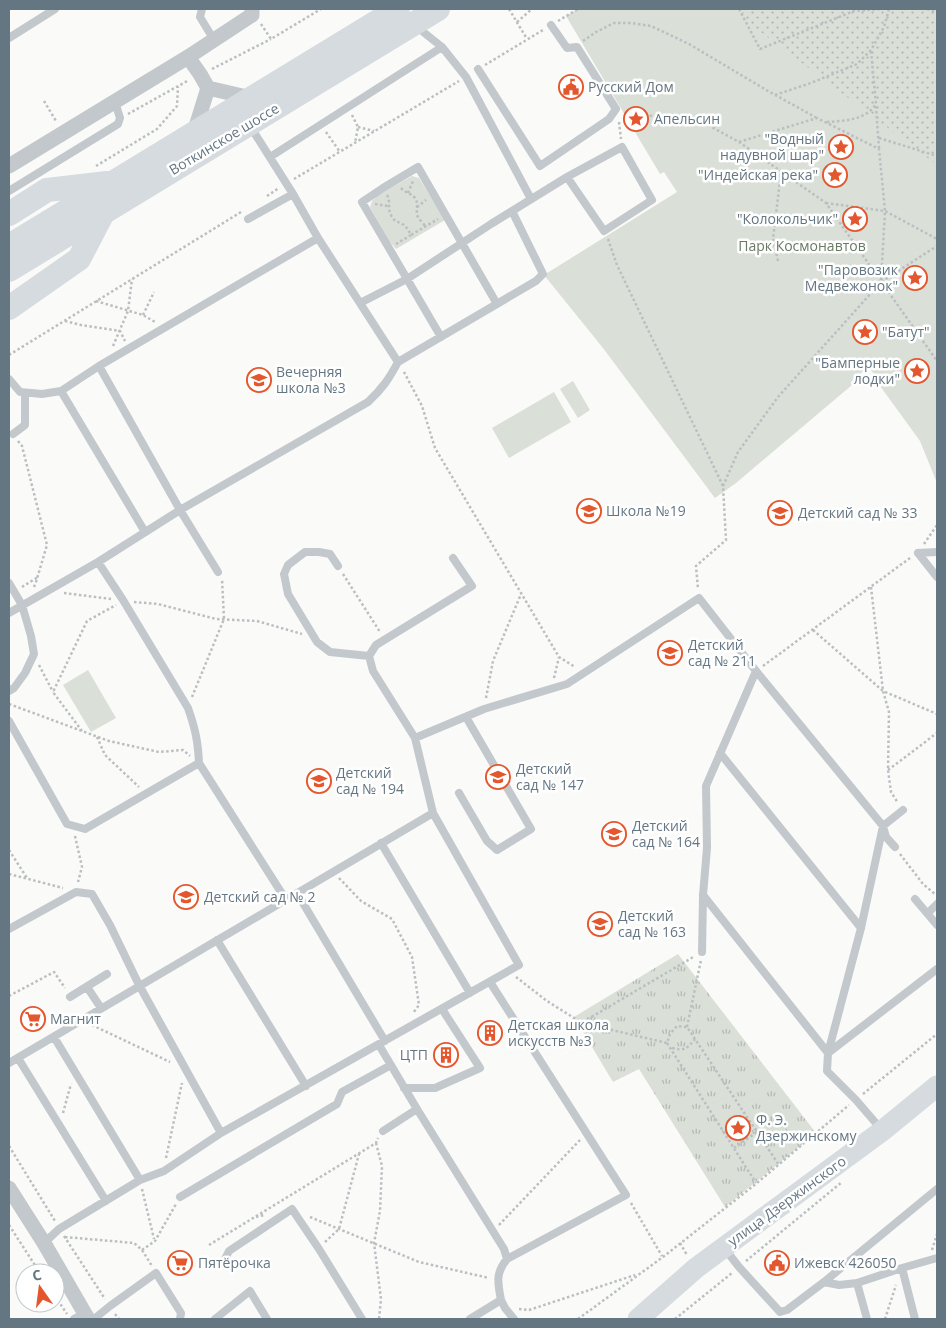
<svg xmlns="http://www.w3.org/2000/svg" width="946" height="1328" viewBox="0 0 946 1328" font-family="'Open Sans',sans-serif">
  <style>
    .grass { fill: url(#grass-tufts) }
    .park { fill: #dadfd7 }
    .garden { fill: url(#garden-dots) }
    .lines { fill: none; stroke-linecap: round; stroke-linejoin: round }
    .path { stroke: #bbbfc2; stroke-width: 2.5; stroke-dasharray: 2.5 2.5; stroke-linecap: butt }
    .lane { stroke: #c3c8cc; stroke-width: 8 }
    .street { stroke: #c3c8cc; stroke-width: 15 }
    .secondary { stroke: #d6dbdf; stroke-width: 21 }
    .primary { stroke: #d6dbdf; stroke-width: 24 }
    .labels { text-anchor: middle; stroke-width: 5; stroke-linejoin: round; paint-order: stroke }
    .poi-label { font-size: 14px; fill: #657683; stroke: #fff; text-anchor: start }
    .street-label { font-size: 14px; fill: #657683; stroke: #fff }
    .park-label { font-size: 14px; fill: #687a64; stroke: #fff }
  </style>
  <defs>
    <pattern id="grass-tufts" width="24" height="20" patternUnits="userSpaceOnUse" patternTransform="scale(1.25)"><rect width="24" height="20" fill="#dadfd7"/><path d="M3 7l-1-3M5 7V3M7 7l1-3M15 17l-1-3M17 17v-4M19 17l1-3" fill="none" stroke="#b4b9b4"/></pattern>
    <pattern id="garden-dots" width="8" height="8" patternUnits="userSpaceOnUse" patternTransform="scale(1.25)"><rect width="8" height="8" fill="#dadfd7"/><path d="M2 2h.1M6 6h.1" fill="none" stroke="#b4b9b4" stroke-width="1.8" stroke-linecap="round"/></pattern>
  </defs>
  <rect width="100%" height="100%" fill="#fafaf8"/>
  <path class="grass" d="M678 954 816 1133 725 1207 639 1069 613 1082 574 1017Z"/>
  <path class="park" d="M578 9H937V483L920 441 875 379 877 377 868 367 851 382 852 385 736 483 715 498 603 348 544 275 677 192 664 172 660 174 566 16Z
    M412 176 419 178 445 220 396 249 389 241 370 207 372 201 377 196Z
    M573 381 590 410 578 418 560 389Z
    M554 392 571 422 509 458 492 428Z
    M88 670 116 718 91 732 63 685Z"/>
  <path class="garden" d="M749 9H937V165L738 15Z"/>
  <g class="lines">
    <path class="path" d="M509 9 527 39
      M739 9 760 49 854 11 880 9
      M927 9 937 12
      M558 21 578 9
      M517 22 532 9
      M261 24 271 39 321 9
      M583 41 596 32 614 23H631L651 26 689 44 768 91 817 118
      M485 65 543 30
      M212 69 271 39
      M775 95 811 83 857 64 871 50 884 27 889 9
      M44 101 56 121
      M876 106 879 149
      M625 112 631 114 699 120 739 142 826 203 937 361
      M128 114 189 80
      M352 115 358 127 355 143
      M619 122 621 139
      M827 122C844 121 866 120 876 104L871 51
      M358 127 374 131
      M326 132 340 152
      M879 138 937 156
      M739 142 817 118 879 149 885 211 881 281
      M96 166 157 129 177 106 178 87
      M294 179 459 81
      M401 188C405 193 411 193 415 198 419 204 416 209 417 215 418 218 423 223 425 226
      M408 193 413 181
      M387 195C391 202 387 208 391 215 393 221 399 222 404 225 407 228 409 231 411 235L438 219
      M267 196 279 188
      M826 203 885 211 937 239
      M375 204 388 206
      M417 207 426 200
      M608 239 617 265 723 486 726 540 696 566 698 589
      M396 244 411 235
      M778 261 773 239 781 172
      M96 301 143 315 155 322
      M143 315 154 292
      M65 321 81 325 120 331 125 341
      M113 346 128 311 132 279
      M9 355 241 212
      M404 372 422 406 435 448 559 657 575 667
      M18 441 22 446 47 545 36 582 34 587
      M723 486 738 452 778 397 881 282 937 246
      M924 544 937 525
      M343 574 380 632
      M22 587 38 577
      M871 587 883 691 889 712 888 770 891 792 898 803
      M64 593 111 599
      M134 602 158 604 216 619 257 621 302 634
      M813 630 883 691 937 714
      M39 665 53 692
      M763 666 910 558
      M554 678 559 657
      M192 697 224 619 222 579
      M486 698 493 661 521 594
      M9 704 109 741 159 752 183 750 190 756
      M82 731 53 692 87 621 116 605
      M97 737 105 755 139 787
      M888 770 937 733
      M75 836 82 867 78 882
      M9 850 27 878
      M900 854 923 884 936 895
      M9 874 63 888
      M339 878 361 901 392 919 412 957 419 1005 413 1013
      M516 977 547 1001 582 1023 667 1043 670 1034 677 1026 687 1027 779 1165
      M9 996 54 972 65 988
      M583 1022 695 956
      M92 1025 170 1062
      M687 1027 701 960
      M667 1043 756 1183
      M672 1048C684 1051 687 1049 695 1039
      M863 1094 937 1034
      M63 1113 71 1084
      M376 1143 382 1166 380 1211 374 1243 381 1299 379 1319
      M9 1146 55 1221
      M734 1148 757 1132
      M166 1158 182 1083
      M142 1189 154 1239
      M631 1203 662 1256
      M256 1217 264 1215
      M310 1217 419 1262 489 1278
      M9 1225 40 1273
      M499 1225 580 1140
      M64 1236 105 1299
      M65 1237 134 1243 142 1250 152 1266
      M325 1242 339 1229 359 1154
      M680 1243 687 1255
      M209 1245 376 1143 378 1138
      M142 1250 155 1241 176 1204
      M932 1250 937 1234
      M746 1261 842 1182
      M55 1296 67 1314
      M519 1309 529 1310 635 1275
      M115 1314 119 1319
      M578 1319 663 1257 757 1183 849 1105
      M675 1319 732 1273
      M885 1319 896 1285"/>
    <path class="lane" d="M202 9 200 17 214 40
      M417 27 442 47 466 77 531 199
      M9 38 55 9
      M478 69 540 166 609 119 616 109 577 47 567 48 551 25
      M270 157 442 47
      M9 191 118 124 120 118 115 102
      M293 194 318 238 398 362
      M248 219 293 194 250 126
      M360 303 407 279 491 224 567 177 622 147 652 200 604 231 567 177
      M441 337 362 202 383 188 418 167 497 304
      M99 366 318 238
      M9 379 20 392 42 394 61 391
      M13 434 25 425V393
      M145 532 61 391 99 366 180 510 218 572
      M918 553 937 577
      M918 553 937 552
      M338 566 330 554 319 552H305L288 565 284 574 288 594 317 642 330 652 369 656
      M9 583 22 605 31 636 34 654 25 673 14 688 9 691
      M9 613 98 562 180 510 368 402C382 389 389 379 398 362L536 281 543 274 512 211
      M9 721 67 824 85 829 199 763C198 741 195 728 188 708L123 600 98 562
      M415 738 484 709 567 684 699 598 756 671 883 826 886 837 895 847
      M720 753 861 928
      M199 763 286 900
      M459 793 487 841 497 850 531 829 466 717
      M433 813 415 738 373 671 369 656 376 645 472 586 453 558
      M381 843 470 993
      M297 893 385 1041
      M703 895 828 1053 937 969
      M915 899 937 925
      M928 913 937 904
      M9 929 76 892 92 894 110 925 139 985 221 1133
      M217 940 306 1086
      M702 952 703 895 707 848 706 786 756 671
      M87 987 101 1008
      M70 997 107 974
      M54 1037 140 1180
      M379 1045 417 1109 383 1131
      M18 1058 106 1201
      M9 1063 433 813 519 965 221 1133 164 1171 140 1180 59 1229 44 1243
      M404 1088H435L480 1068 442 1009
      M417 1109 504 1249 507 1259
      M881 1129 856 1100 827 1071 828 1053 861 928 883 826 903 810
      M180 1197 337 1104 342 1092 391 1065
      M725 1249 739 1267 780 1312 787 1310 824 1282 839 1285 857 1283 902 1268 915 1319
      M223 1263 229 1251 292 1209 319 1249 362 1319
      M902 1268 937 1258
      M824 1282 937 1189
      M857 1283 867 1319
      M501 1300 505 1308 514 1319
      M74 1319 85 1313
      M94 1319 110 1306 156 1273 181 1313 180 1319
      M215 1319 250 1291 267 1319
      M470 1319 501 1300C498 1284 495 1273 507 1259L626 1195 490 982"/>
    <path class="street" d="M188 57 200 74 208 88 194 133
      M208 88 251 98
      M9 166 188 57 252 15V9
      M9 1188 44 1243 88 1319"/>
    <path class="secondary" d="M638 1319 696 1268 882 1131 937 1086"/>
    <path class="primary" d="M9 214 47 190 107 183
      M9 246 398 9
      M9 270 438 9
      M9 308 79 259 103 213"/>
  </g>
  <defs>
    <symbol id="civic-ring" viewBox="-11 -11 22 22"><circle r="9.5" fill="#fff" stroke="#e4572e" stroke-width="1.5"/><path d="M-.6-6.5H3V-4.5H.6V-3L4-1V1h2V6H-6V1h2V-1L-.6-3ZM-1.2 2.5V6h2.4V2.5Z" fill="#e4572e"/></symbol>
    <symbol id="sight-ring" viewBox="-11 -11 22 22"><circle r="9.5" fill="#fff" stroke="#e4572e" stroke-width="1.5"/><path d="M0-6L1.8-2.2L6-1.7L2.9 1.2L3.7 5.4L0 3.3L-3.7 5.4L-2.9 1.2L-6-1.7L-1.8-2.2Z" fill="#e4572e"/></symbol>
    <symbol id="school-ring" viewBox="-11 -11 22 22"><circle r="9.5" fill="#fff" stroke="#e4572e" stroke-width="1.5"/><path d="M0-5L7-2L0 1L-7-2ZM-4 1L0 2.5L4 1V4Q0 6-4 4Z" fill="#e4572e"/></symbol>
    <symbol id="supermarket-ring" viewBox="-11 -11 22 22"><circle r="9.5" fill="#fff" stroke="#e4572e" stroke-width="1.5"/><path d="M-6-5.5h2.5l.6 2H6L4.5 2H-2.5L-4.4-4H-6ZM-1.5 3.2a1.3 1.3 0 1 0 .1 0ZM3 3.2a1.3 1.3 0 1 0 .1 0Z" fill="#e4572e"/></symbol>
    <symbol id="building-ring" viewBox="-11 -11 22 22"><circle r="9.5" fill="#fff" stroke="#e4572e" stroke-width="1.5"/><path d="M-4-6H4V6H1V3H-1V6H-4ZM-2.5-4.3h1.7v1.8h-1.7ZM.8-4.3h1.7v1.8H.8ZM-2.5-1h1.7V.8h-1.7ZM.8-1h1.7V.8H.8Z" fill="#e4572e"/></symbol>
  </defs>
  <g fill-rule="evenodd">
    <use href="#civic-ring" x="557" y="73" width="28" height="28"/>
    <use href="#sight-ring" x="622" y="105" width="28" height="28"/>
    <use href="#sight-ring" x="827" y="133" width="28" height="28"/>
    <use href="#sight-ring" x="821" y="161" width="28" height="28"/>
    <use href="#sight-ring" x="841" y="205" width="28" height="28"/>
    <use href="#sight-ring" x="901" y="264" width="28" height="28"/>
    <use href="#sight-ring" x="851" y="318" width="28" height="28"/>
    <use href="#sight-ring" x="903" y="357" width="28" height="28"/>
    <use href="#school-ring" x="245" y="366" width="28" height="28"/>
    <use href="#school-ring" x="575" y="497" width="28" height="28"/>
    <use href="#school-ring" x="766" y="499" width="28" height="28"/>
    <use href="#school-ring" x="656" y="639" width="28" height="28"/>
    <use href="#school-ring" x="484" y="763" width="28" height="28"/>
    <use href="#school-ring" x="305" y="767" width="28" height="28"/>
    <use href="#school-ring" x="600" y="820" width="28" height="28"/>
    <use href="#school-ring" x="172" y="883" width="28" height="28"/>
    <use href="#school-ring" x="586" y="910" width="28" height="28"/>
    <use href="#supermarket-ring" x="19" y="1005" width="28" height="28"/>
    <use href="#building-ring" x="476" y="1019" width="28" height="28"/>
    <use href="#building-ring" x="432" y="1041" width="28" height="28"/>
    <use href="#sight-ring" x="724" y="1114" width="28" height="28"/>
    <use href="#supermarket-ring" x="166" y="1249" width="28" height="28"/>
    <use href="#civic-ring" x="763" y="1249" width="28" height="28"/>
  </g>
  <g class="labels">
    <g class="poi-label">
      <text x="588" y="92">Русский Дом</text>
      <text x="654" y="124">Апельсин</text>
      <text x="824" y="144" text-anchor="end">"Водный<tspan x="824" dy="16">надувной шар"</tspan></text>
      <text x="818" y="180" text-anchor="end">"Индейская река"</text>
      <text x="838" y="224" text-anchor="end">"Колокольчик"</text>
      <text x="898" y="275" text-anchor="end">"Паровозик<tspan x="898" dy="16">Медвежонок"</tspan></text>
      <text x="882" y="337">"Батут"</text>
      <text x="900" y="368" text-anchor="end">"Бамперные<tspan x="900" dy="16">лодки"</tspan></text>
      <text x="276" y="377">Вечерняя<tspan x="276" dy="16">школа №3</tspan></text>
      <text x="606" y="516">Школа №19</text>
      <text x="798" y="518">Детский сад № 33</text>
      <text x="688" y="650">Детский<tspan x="688" dy="16">сад № 211</tspan></text>
      <text x="516" y="774">Детский<tspan x="516" dy="16">сад № 147</tspan></text>
      <text x="336" y="778">Детский<tspan x="336" dy="16">сад № 194</tspan></text>
      <text x="632" y="831">Детский<tspan x="632" dy="16">сад № 164</tspan></text>
      <text x="204" y="902">Детский сад № 2</text>
      <text x="618" y="921">Детский<tspan x="618" dy="16">сад № 163</tspan></text>
      <text x="50" y="1024">Магнит</text>
      <text x="508" y="1030">Детская школа<tspan x="508" dy="16">искусств №3</tspan></text>
      <text x="428" y="1060" text-anchor="end">ЦТП</text>
      <text x="756" y="1125">Ф. Э.<tspan x="756" dy="16">Дзержинскому</tspan></text>
      <text x="198" y="1268">Пятёрочка</text>
      <text x="794" y="1268">Ижевск 426050</text>
    </g>
    <g class="street-label">
      <text transform="translate(224 139) rotate(-31)" y="5">Воткинское шоссе</text>
      <text transform="translate(787 1201) rotate(-36)" y="5">улица Дзержинского</text>
    </g>
    <g class="park-label">
      <text x="802" y="251">Парк Космонавтов</text>
    </g>
  </g>
  <rect width="946" height="1328" fill="none" stroke="#657683" stroke-width="20"/>
  <g transform="translate(40 1288) rotate(346)"><circle r="24" fill="#ffffff" stroke="#c1c8cd"/>
  <path d="M0-4L9 19L0 12L-9 19Z" fill="#e4572e"/>
  <text y="-8" font-size="14" font-weight="bold" text-anchor="middle" fill="#657683">С</text>
  </g>
</svg>
